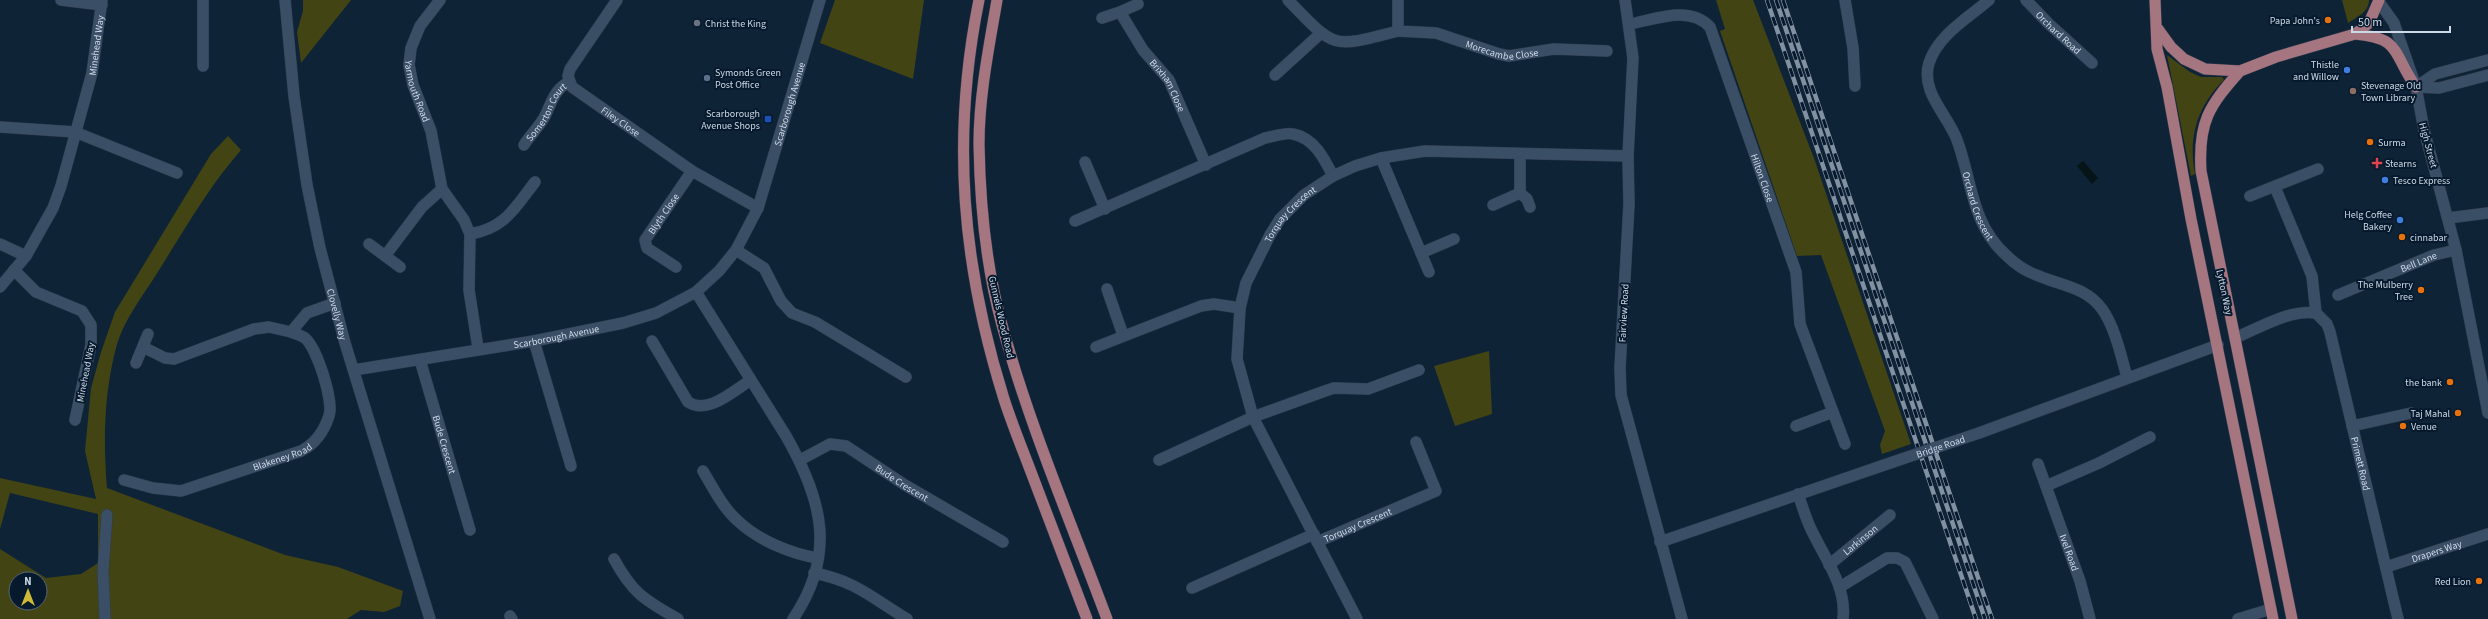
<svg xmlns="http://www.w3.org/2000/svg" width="2488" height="619" viewBox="0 0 2488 619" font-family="'Source Sans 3',sans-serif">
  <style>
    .green { fill: #424414; fill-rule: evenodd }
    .water { fill: #041417 }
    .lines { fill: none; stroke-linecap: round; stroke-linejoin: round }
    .minor-casing { stroke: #313c4e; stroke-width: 12 }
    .tertiary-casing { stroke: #313c4e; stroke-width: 12 }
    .primary-casing { stroke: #313c4e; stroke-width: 12 }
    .minor { stroke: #3a4f66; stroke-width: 11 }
    .tertiary { stroke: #3a4f66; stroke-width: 11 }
    .primary { stroke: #a57580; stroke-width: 11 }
    .rail-casing { stroke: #8291a2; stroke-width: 4.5 }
    .rail { stroke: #06192d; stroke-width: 3; stroke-dasharray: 9; stroke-linecap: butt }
    .tertiary-bridge-casing { stroke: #313c4e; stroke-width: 12; stroke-linecap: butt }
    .tertiary-bridge { stroke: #3a4f66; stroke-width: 11 }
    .food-dot { fill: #e8710a; stroke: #06192d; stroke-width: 1.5 }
    .worship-dot { fill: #6b7280; stroke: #06192d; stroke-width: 1.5 }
    .shop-dot { fill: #3f7fe0; stroke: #06192d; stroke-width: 1.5 }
    .service-dot { fill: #5c6f8a; stroke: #06192d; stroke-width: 1.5 }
    .education-dot { fill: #8d6e63; stroke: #06192d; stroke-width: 1.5 }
    .transit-dot { fill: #1a4fb4; stroke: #06192d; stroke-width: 1.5 }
    .health-dot { fill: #e0444e; stroke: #06192d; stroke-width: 1.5 }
    .labels { text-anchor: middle; stroke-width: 4; stroke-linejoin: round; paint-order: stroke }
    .poi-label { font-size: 10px; fill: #cdd9e7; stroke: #06192d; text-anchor: end }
    .street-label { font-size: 10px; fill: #cdd9e7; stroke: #06192d }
  </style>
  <rect width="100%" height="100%" fill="#0f2337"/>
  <path class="green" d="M303 0H351L301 63 297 32 303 11Z
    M835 0H924L913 79 820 43Z
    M1716 0H1753L1815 161 1911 444 1882 454 1880 445 1885 431 1821 255 1797 256 1720 31 1725 29Z
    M2342 0H2369C2369 12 2357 17 2348 23Z
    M2167 55 2190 72 2201 77H2222L2224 80C2197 106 2188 138 2195 174L2191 176Z
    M228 136 241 150C207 189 182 234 154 278 141 298 124 321 117 344 104 392 103 439 107 488L285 555 338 567 403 591 400 606 384 612 361 610 347 619H0V549L46 578 81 574 98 563V514L10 493 0 529V478L96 499 85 451 91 388 101 352 115 312 211 154ZM16 579H40V603H16Z
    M1489 351 1492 414 1455 426 1434 366Z"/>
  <path class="water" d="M2083 161 2098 178 2092 184 2077 166Z"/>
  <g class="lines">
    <defs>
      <g id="minor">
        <path d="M61 0 102 5"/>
        <path d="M203 0V66"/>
        <path id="s1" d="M440 0 420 26 411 48 409 65 413 85 431 131 442 189 464 220 470 234 469 290 478 348"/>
        <path id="s2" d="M617 0 570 69 568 76 572 87 692 171 758 208"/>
        <path d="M1288 0C1336 50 1332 48 1398 31"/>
        <path id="s3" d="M1398 0V31L1436 33 1499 54 1509 56 1554 49 1607 51"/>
        <path d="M1845 0 1853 48 1855 86"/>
        <path id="s4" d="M1989 0C1968 18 1938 35 1929 63 1920 92 1948 115 1957 140 1972 180 1971 224 2006 255 2015 264 2027 272 2039 276 2062 286 2086 287 2102 309 2115 327 2121 356 2127 377"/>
        <path id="s5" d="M2026 0 2049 24 2092 63"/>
        <path d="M1120 12 1138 4"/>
        <path id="s6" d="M1102 18 1120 12 1143 50 1169 80 1206 165"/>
        <path id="s7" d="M1630 24C1656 19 1690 5 1710 27L1796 272 1800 324 1845 444"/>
        <path d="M1275 75 1320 34"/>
        <path d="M2416 87 2435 74 2488 60"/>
        <path d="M2416 87 2439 88 2488 75"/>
        <path d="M0 127 75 132 177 173"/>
        <path id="s8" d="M524 145C530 135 541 125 546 114 552 101 555 89 569 82"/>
        <path d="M1381 158 1429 272"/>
        <path d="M1085 162 1105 209"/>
        <path id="s9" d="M2275 187 2312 276 2316 313 2327 324 2330 332 2398 619"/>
        <path d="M1520 193 1527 199 1530 207"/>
        <path d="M2250 196 2318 169"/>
        <path d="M1493 205 1520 193V154"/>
        <path d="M2448 218 2488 213"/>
        <path d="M1075 221 1265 138C1272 137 1285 132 1293 134 1314 138 1324 158 1333 176"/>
        <path d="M470 234C505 228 514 209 535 182"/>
        <path d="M0 244 26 256"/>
        <path d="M369 244 400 267"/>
        <path d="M736 250 764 268 781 301 792 313 815 322 906 377"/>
        <path d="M1421 253 1454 239"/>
        <path d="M385 256 422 207 442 189"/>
        <path id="s10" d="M676 267 647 248 645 240 692 171"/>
        <path d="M14 270 36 292 82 311 91 325V345L75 420"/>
        <path id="s11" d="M0 287 26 256 53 208 61 186 92 73 102 0"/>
        <path d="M1107 289 1123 335"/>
        <path d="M696 292 786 436C822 499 837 554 793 619"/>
        <path id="s12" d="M2338 295 2434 255 2456 250"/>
        <path d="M2235 338C2259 328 2290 309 2316 313"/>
        <path d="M534 341 571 466"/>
        <path d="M652 341 688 402C708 415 733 391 751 380"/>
        <path d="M143 347 165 358 174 359 254 329 269 327 291 332 307 313 335 303"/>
        <path d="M1096 347 1201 306 1214 304 1240 308"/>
        <path id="s13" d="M420 360 470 530"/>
        <path d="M136 363 148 334"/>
        <path id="s14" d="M354 370 534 341 623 323 656 313 696 292 719 271 736 250 758 208 820 0"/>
        <path d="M1796 426 1833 412"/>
        <path d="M2352 426 2411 413"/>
        <path id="s15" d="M800 460 830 444 846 446 905 485 1003 542"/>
        <path d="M1159 460 1253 417 1325 391 1334 388 1368 389 1419 370"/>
        <path id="s16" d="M2038 464 2080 581 2090 619"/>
        <path d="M703 471C713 488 723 508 738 521 758 540 791 554 818 558"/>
        <path id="s17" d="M124 480 153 488 181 491 301 451C315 444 324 431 329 416 334 401 317 348 305 338 301 335 295 334 291 332"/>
        <path d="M2046 486 2099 463 2150 437"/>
        <path d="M1798 494C1802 505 1805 516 1810 527 1823 556 1847 585 1843 619"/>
        <path id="s18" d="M1317 542 1436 491 1416 442"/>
        <path d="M614 559C633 594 645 600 678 619"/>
        <path id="s19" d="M1829 565 1890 515"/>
        <path id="s20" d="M2386 567 2488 534"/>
        <path d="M814 573C856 581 872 598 907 619"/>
        <path d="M1840 587 1887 558H1897L1905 562 1933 619"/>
        <path d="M1192 588 1314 534"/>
        <path d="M510 616 512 619"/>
        <path d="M105 619 103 571 107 515"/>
        <path id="s21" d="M1357 619 1253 417 1237 359 1240 308 1246 283 1270 235 1280 219 1304 195 1333 176 1355 166 1381 158 1425 151 1628 156"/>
        <path d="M2238 619 2271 609"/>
      </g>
      <g id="tertiary">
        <path id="s22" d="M285 0 294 96 307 185 320 248 345 343 430 619"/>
        <path d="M1625 0 1633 58 1628 156 1629 204 1620 368 1621 395 1682 619"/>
        <path d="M2379 2 2394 23 2416 87 2424 130 2456 250 2488 413"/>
        <path d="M1979 433 2218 345"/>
        <path d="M1660 542 1893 462"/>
      </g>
      <path id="primary" d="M979 0C951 138 962 265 1004 399 1012 424 1022 448 1031 472 1050 521 1068 570 1087 619
        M997 0C989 47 979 96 979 144 980 204 986 267 1002 325 1029 425 1071 522 1107 619
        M2155 0 2157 49 2167 87 2191 219 2273 619
        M2158 29 2171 47 2184 59 2205 69 2240 71 2276 57 2355 34 2369 23 2379 0
        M2355 34C2402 38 2392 53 2416 87
        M2240 71C2209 106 2198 122 2201 171L2292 619"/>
    </defs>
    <use href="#minor" class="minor-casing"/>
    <use href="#tertiary" class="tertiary-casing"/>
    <use href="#primary" class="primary-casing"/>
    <use href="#minor" class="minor"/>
    <use href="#tertiary" class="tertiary"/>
    <use href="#primary" class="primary"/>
    <defs>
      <path id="rail" d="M1767 0 1976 619
        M1776 0 1985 619
        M1783 0 1992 619"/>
    </defs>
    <use href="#rail" class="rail-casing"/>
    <use href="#rail" class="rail"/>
    <defs>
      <g id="tertiary-bridge">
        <path id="s23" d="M1893 462 1979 433"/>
      </g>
    </defs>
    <use href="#tertiary-bridge" class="tertiary-bridge-casing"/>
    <use href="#tertiary-bridge" class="tertiary-bridge"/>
  </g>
  <g class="food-dot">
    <circle cx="2328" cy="20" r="4"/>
    <circle cx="2370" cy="142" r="4"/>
    <circle cx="2402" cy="237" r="4"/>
    <circle cx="2421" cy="290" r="4"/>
    <circle cx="2450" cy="382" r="4"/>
    <circle cx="2458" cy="413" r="4"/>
    <circle cx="2403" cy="426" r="4"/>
    <circle cx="2479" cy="581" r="4"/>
  </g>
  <circle class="worship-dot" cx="697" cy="23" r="4"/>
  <g class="shop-dot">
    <circle cx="2347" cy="70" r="4"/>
    <circle cx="2385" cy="180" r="4"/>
    <circle cx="2400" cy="220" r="4"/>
  </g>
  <circle class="service-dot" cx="707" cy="78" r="4"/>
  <circle class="education-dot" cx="2353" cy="91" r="4"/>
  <rect class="transit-dot" x="764" y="115" width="8" height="8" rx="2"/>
  <path class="health-dot" d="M2375 157h4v4h4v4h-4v4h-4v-4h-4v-4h4z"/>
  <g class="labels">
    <g class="poi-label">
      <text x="2320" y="24">Papa John's</text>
      <text x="705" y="27" text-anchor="start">Christ the King</text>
      <text x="2339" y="68">Thistle<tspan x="2339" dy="12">and Willow</tspan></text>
      <text x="715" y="76" text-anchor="start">Symonds Green<tspan x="715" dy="12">Post Office</tspan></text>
      <text x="2361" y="89" text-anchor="start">Stevenage Old<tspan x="2361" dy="12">Town Library</tspan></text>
      <text x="760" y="117">Scarborough<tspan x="760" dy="12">Avenue Shops</tspan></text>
      <text x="2378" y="146" text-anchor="start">Surma</text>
      <text x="2385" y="167" text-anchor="start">Stearns</text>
      <text x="2393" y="184" text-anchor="start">Tesco Express</text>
      <text x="2392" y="218">Helg Coffee<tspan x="2392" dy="12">Bakery</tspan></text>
      <text x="2410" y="241" text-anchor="start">cinnabar</text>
      <text x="2413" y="288">The Mulberry<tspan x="2413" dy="12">Tree</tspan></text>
      <text x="2442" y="386">the bank</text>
      <text x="2450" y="417">Taj Mahal</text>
      <text x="2411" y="430" text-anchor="start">Venue</text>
      <text x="2471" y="585">Red Lion</text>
    </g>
    <g class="street-label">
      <text dy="4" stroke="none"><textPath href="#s5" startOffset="46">Orchard Road</textPath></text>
      <text dy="4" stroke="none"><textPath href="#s11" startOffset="264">Minehead Way</textPath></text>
      <text dy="4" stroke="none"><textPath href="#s3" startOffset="138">Morecambe Close</textPath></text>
      <text dy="4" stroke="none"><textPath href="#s6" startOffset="107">Brixham Close</textPath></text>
      <text dy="4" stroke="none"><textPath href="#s1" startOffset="101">Yarmouth Road</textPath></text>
      <text dy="4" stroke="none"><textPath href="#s14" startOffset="567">Scarborough Avenue</textPath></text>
      <text dy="4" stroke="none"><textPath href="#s8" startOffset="40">Somerton Court</textPath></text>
      <text dy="4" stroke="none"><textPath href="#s2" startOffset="162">Filey Close</textPath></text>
      <text transform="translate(2429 145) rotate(75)" y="4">High Street</text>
      <text dy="4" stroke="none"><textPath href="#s7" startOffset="244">Hilton Close</textPath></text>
      <text dy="4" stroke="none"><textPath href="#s4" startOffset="242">Orchard Crescent</textPath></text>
      <text dy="4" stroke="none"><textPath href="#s10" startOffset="75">Blyth Close</textPath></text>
      <text dy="4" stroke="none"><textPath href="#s21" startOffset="447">Torquay Crescent</textPath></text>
      <text dy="4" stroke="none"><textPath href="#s12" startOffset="87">Bell Lane</textPath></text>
      <text transform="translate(2225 292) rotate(78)" y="4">Lytton Way</text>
      <text transform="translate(1623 313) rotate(-87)" y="4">Fairview Road</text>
      <text dy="4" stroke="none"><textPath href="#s22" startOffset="319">Clovelly Way</textPath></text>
      <text transform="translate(1002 317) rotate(77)" y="4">Gunnels Wood Road</text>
      <text dy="4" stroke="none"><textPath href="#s14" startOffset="205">Scarborough Avenue</textPath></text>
      <text transform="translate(85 372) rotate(-79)" y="4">Minehead Way</text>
      <text dy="4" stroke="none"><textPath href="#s13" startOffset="88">Bude Crescent</textPath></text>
      <text dy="4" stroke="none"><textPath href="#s23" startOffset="50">Bridge Road</textPath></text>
      <text dy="4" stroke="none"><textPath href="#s17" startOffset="165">Blakeney Road</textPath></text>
      <text dy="4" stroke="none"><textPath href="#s9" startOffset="293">Primett Road</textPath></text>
      <text dy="4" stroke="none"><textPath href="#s15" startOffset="117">Bude Crescent</textPath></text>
      <text dy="4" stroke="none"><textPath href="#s18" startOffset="44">Torquay Crescent</textPath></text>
      <text dy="4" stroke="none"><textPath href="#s19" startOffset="40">Larkinson</textPath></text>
      <text dy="4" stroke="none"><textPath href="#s20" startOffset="53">Drapers Way</textPath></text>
      <text dy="4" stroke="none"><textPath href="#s16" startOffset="94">Ivel Road</textPath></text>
    </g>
  </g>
  <g transform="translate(28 591)"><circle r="19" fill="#06192d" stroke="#566677"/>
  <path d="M0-3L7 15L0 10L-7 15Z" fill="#cdb938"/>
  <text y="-6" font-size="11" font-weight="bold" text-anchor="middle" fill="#cdd9e7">N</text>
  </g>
  <path d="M2352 26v6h98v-6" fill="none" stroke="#cdd9e7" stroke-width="2"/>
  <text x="2358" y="26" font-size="12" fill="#cdd9e7" stroke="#06192d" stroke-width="3" paint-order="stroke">50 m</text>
</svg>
